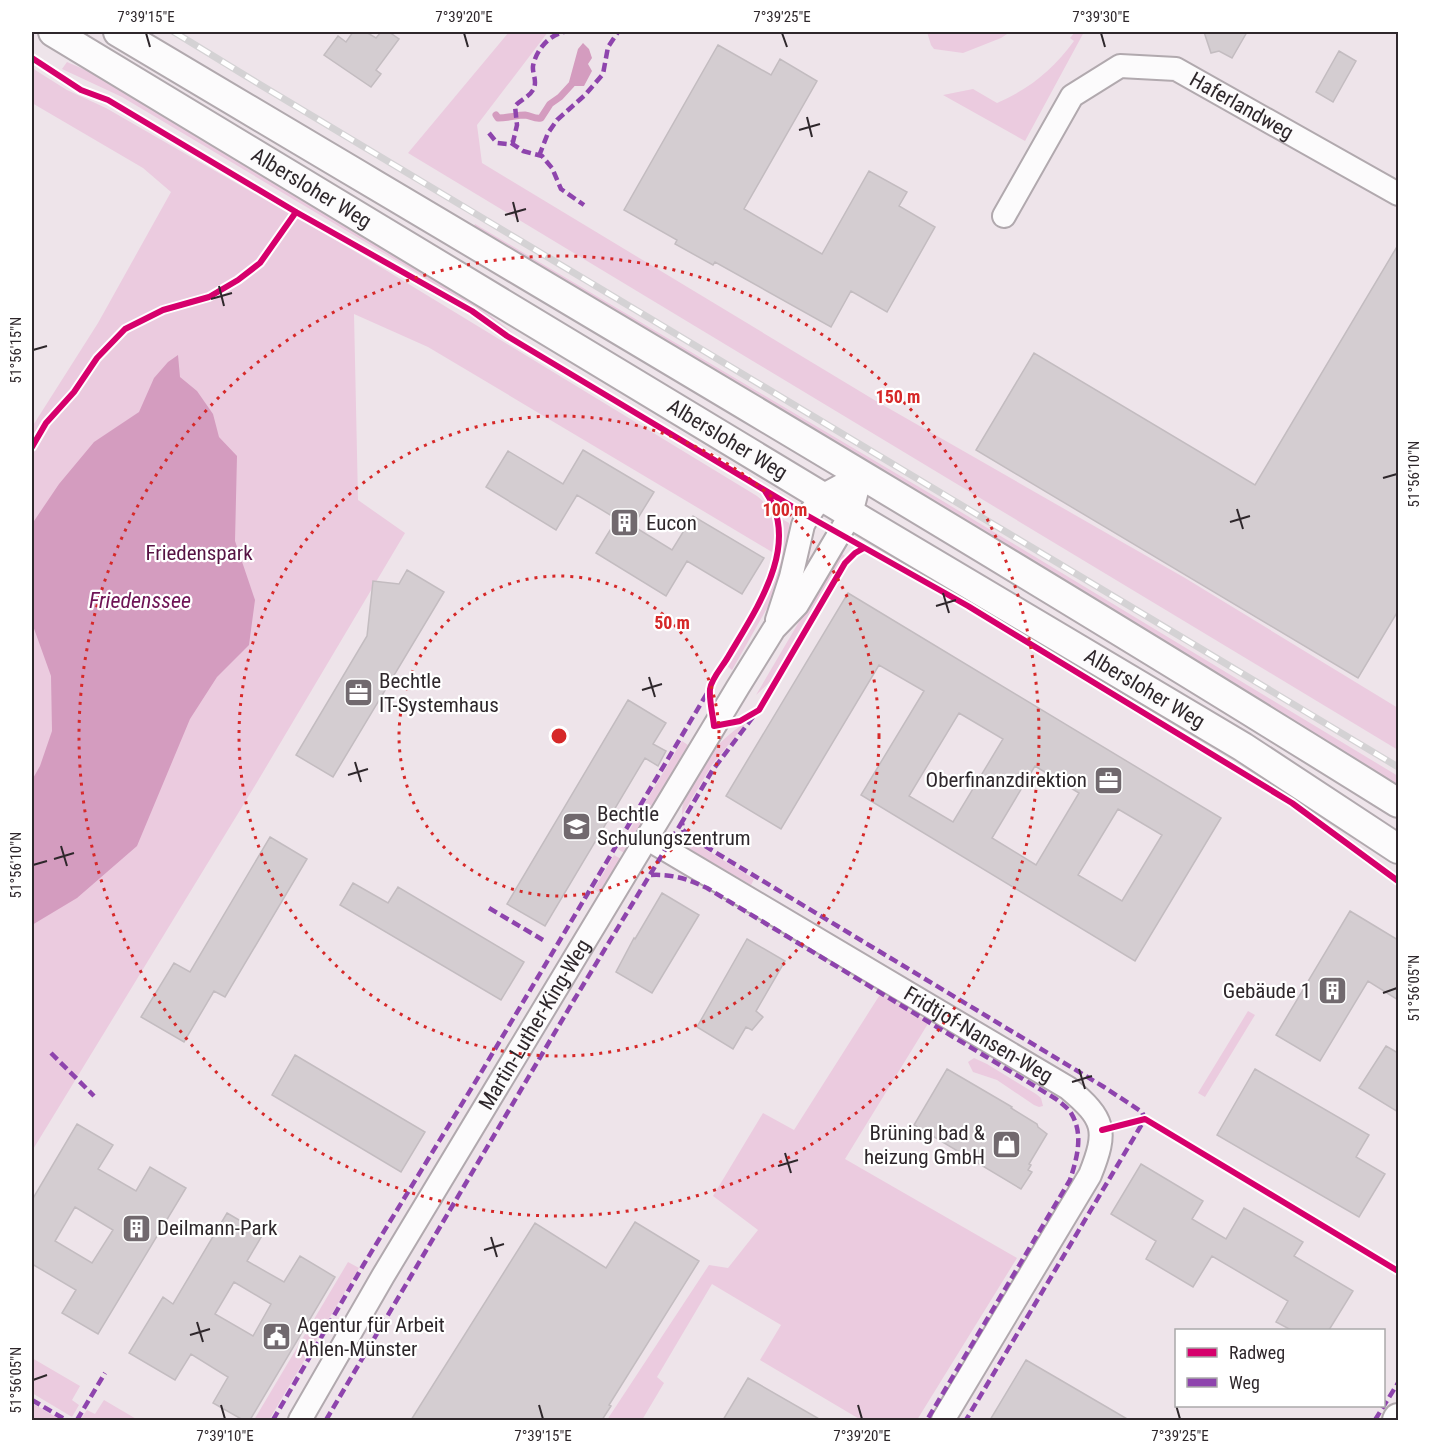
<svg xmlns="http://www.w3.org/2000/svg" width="1430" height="1452" viewBox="0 0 1430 1452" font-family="'Roboto Condensed',sans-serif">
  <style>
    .green { fill: #ebcbdf }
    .water { fill: #d49cbf }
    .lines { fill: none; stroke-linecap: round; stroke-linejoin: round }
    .stream { stroke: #d49cbf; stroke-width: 7 }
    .building { fill: #d4cdd1; stroke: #c3bcc0; stroke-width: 1.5; fill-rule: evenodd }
    .minor-casing { stroke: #b1a9ae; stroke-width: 26 }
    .major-casing { stroke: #b1a9ae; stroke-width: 32 }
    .minor { stroke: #fcfbfc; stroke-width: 22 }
    .major { stroke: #fcfbfc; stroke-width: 28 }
    .rail-casing { stroke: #d4d2d4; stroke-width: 7 }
    .rail { stroke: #fff; stroke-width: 4.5; stroke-dasharray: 14; stroke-linecap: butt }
    .quiet { stroke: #8e44ad; stroke-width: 4.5; stroke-dasharray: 9 4.5; stroke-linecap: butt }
    .cycleway-casing { stroke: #fff; stroke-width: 10 }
    .cycleway { stroke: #d6006c; stroke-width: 6 }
    .ticks { fill: none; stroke: #2e272b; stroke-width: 2 }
    .ring { fill: none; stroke: #d62828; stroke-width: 3; stroke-dasharray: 3 6 }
    .labels { text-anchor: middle; stroke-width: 4.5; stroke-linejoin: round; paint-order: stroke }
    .street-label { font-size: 21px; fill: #2e272b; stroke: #fff }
    .poi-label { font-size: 21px; fill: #2e272b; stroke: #fff; text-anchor: start }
    .park-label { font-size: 21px; fill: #561243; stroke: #fff }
    .water-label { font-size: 22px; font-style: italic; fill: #6e1355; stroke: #fff }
    .centre { fill: #d62828; stroke: #fff; stroke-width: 3 }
    .ring-label { font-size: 18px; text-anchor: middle; font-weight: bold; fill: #d62828; stroke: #fff; stroke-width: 4.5; stroke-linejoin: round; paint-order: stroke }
    .neatline { fill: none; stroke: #2e272b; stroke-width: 2 }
    .ticks-label { font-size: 15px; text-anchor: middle; fill: #2e272b }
  </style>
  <rect width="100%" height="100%" fill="#eee4ea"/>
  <path class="green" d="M509 32H548L477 125 482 163 876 401 1185 578 1398 708V750L408 153Z
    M927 32H1010L1001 38 963 53 934 49 931 45Z
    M1075 32H1084L1025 141 943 95 973 89 997 103C1029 89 1053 70 1074 41L1070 38Z
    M67 62 109 80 448 283 513 333 409 268 122 97 62 69Z
    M32 68 67 90 106 108 356 252 757 496C778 513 776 527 772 552L428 347 354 314 358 500 405 533 256 784 32 1151V427L98 323 171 192 143 168 32 103Z
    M475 224 941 500 1398 776V786L1145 632 472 230Z
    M782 519 789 523 788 548 779 587 732 670 727 666 770 592C779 569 782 544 782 519Z
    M840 552 845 556 772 680 756 695Z
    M747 722 712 765 682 815C681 780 719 738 747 722Z
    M682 741 688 745 685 750 652 806 645 803Z
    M642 810 648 813 624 853 618 849Z
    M690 840 754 879 751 885 691 850 686 845Z
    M614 855 621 859 600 893 594 889Z
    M881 993 929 1022 845 1159 1017 1258 917 1420H861L760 1360 781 1325 712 1284 657 1377 664 1383 642 1420H607L709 1265 728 1268 758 1230 713 1196 763 1113 794 1130Z
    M1248 1011 1255 1015 1205 1097 1198 1093Z
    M974 1058 987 1064 1036 1094 1041 1098 1043 1106 1039 1107 1034 1105 997 1080 973 1072 968 1062Z
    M348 1262 359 1268 269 1420H254Z
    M32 1358 80 1386 72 1400 79 1405 72 1417 32 1393Z
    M104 1400 138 1420H80L87 1410 95 1414Z
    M32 1403 61 1420H32Z"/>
  <path class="water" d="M583 43 589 49 592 58 588 64 592 71 584 86H572L569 82 578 49Z
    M178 355 180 377 197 391 213 414 219 437 237 456 235 541 255 600 249 645 217 677 190 719 137 846 77 898 32 925V780L40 766 52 731 51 676 32 623V524L59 484 94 442 139 412 154 378 168 362Z"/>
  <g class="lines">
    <path class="stream" d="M496 115 498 118C508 118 517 115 525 115 532 116 534 119 541 118L550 104 560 97 571 85"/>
  </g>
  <path class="building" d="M353 32H366L376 38 381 32H389L399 39 376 70 381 74 371 87 324 55 338 36 346 42Z
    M1204 32H1247L1232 58 1219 51 1211 53Z
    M718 45 771 75 780 59 817 81 744 209 822 254 869 171 907 192 899 206 935 227 887 312 851 291 831 327 715 262 713 265 675 244 677 240 624 210Z
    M1339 51 1356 61 1333 102 1316 92Z
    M1398 245V611L1358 678 976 450 1034 353 1255 485Z
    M583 450 654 492 633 526 672 550 693 516 764 558 742 594 687 561 666 596 596 553 617 519 577 495 556 530 486 487 508 451 563 484Z
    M407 570 444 592 333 777 296 755 367 636 373 581 399 584Z
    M848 593 1221 818 1135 961 861 795 924 691 879 665 781 829 726 796ZM959 713 1003 739 953 822 909 796ZM1035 766 1079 793 1036 865 992 838ZM1118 809 1162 835 1122 901 1078 875Z
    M628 700 666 723 653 744 666 751 658 766 645 758 545 926 507 904Z
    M270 837 307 859 225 997 214 991 184 1042 141 1017 174 963 190 972Z
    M353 883 388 903 398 887 524 962 501 1000 340 905Z
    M662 893 699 915 652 993 616 972 634 938 635 939Z
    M1350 911 1398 940V1000L1368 981 1320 1061 1276 1035Z
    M747 939 785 961 756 1011 763 1017 752 1030 746 1027 733 1049 697 1027Z
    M1386 1046 1398 1053V1112L1359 1088Z
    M295 1055 425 1132 401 1172 272 1095Z
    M947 1069 1012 1107 1011 1108 1037 1124 1038 1127 1047 1134 1029 1164 1031 1165 1028 1170 1032 1172 1021 1189 914 1125Z
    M1255 1069 1369 1135 1356 1157 1385 1174 1359 1217 1217 1135Z
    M77 1124 113 1145 98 1169 136 1191 150 1167 186 1188 98 1334 62 1313 76 1290 32 1264V1200ZM75 1207 113 1230 92 1263 55 1241Z
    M1141 1164 1203 1201 1192 1219 1226 1239 1244 1208 1303 1242 1294 1256 1353 1291 1329 1330H1291L1276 1322 1288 1301 1212 1256 1193 1287 1146 1259 1156 1241 1111 1214Z
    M227 1213 263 1234 247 1261 284 1282 300 1256 335 1277 250 1420H243L213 1403 228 1377 191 1354 175 1380 129 1353 163 1297 173 1304ZM234 1282 271 1304 253 1336 215 1314Z
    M635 1222 699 1261 609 1405 611 1406 602 1420H411L535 1223 606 1268Z
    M1026 1360 1057 1378 1129 1420H990Z
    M748 1378 821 1420H723Z"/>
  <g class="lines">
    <defs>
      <g id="minor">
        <path id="s1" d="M1004 216 1072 96 1120 66 1176 69 1398 194"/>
        <path d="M777 620 791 577 803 525 808 516 822 496 861 475"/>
        <path id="s2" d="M648 839 1068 1088C1105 1119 1108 1130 1090 1175L943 1420"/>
        <path id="s3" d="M300 1420 383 1276 738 687 774 629 797 605 851 514 861 475"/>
      </g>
      <g id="major">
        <path id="s4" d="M53 32 851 514 1243 747 1398 849"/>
        <path d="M118 32C546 287 976 539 1398 803"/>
        <path d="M1397 1420 1398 1418"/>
      </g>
    </defs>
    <use href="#minor" class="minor-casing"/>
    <use href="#major" class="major-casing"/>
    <use href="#minor" class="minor"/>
    <use href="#major" class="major"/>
    <defs>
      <path id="rail" d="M174 32 259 84 1398 767"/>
    </defs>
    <use href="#rail" class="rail-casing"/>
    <use href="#rail" class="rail"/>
    <path class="quiet" d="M489 133 497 143 507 144 513 142 517 125 515 106C520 100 529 97 533 90 538 81 532 74 533 66 536 50 549 35 564 32
      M511 143 523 151 542 156 552 168 561 189 584 205
      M539 156 548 133 557 120 585 95 603 74 608 47 618 32
      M753 717 712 771 682 822 683 830 695 840 1104 1087 1142 1112 1145 1119 966 1420
      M651 875C672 874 688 879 707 888L1056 1099C1061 1103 1068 1108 1071 1113 1084 1134 1077 1158 1070 1180L927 1420
      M489 908 543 940
      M51 1053 94 1096
      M32 1400 66 1420
      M77 1420 105 1373
      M273 1420 364 1264 479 1076 709 690
      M326 1420 574 1000 682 822
      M1375 1420 1398 1383"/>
    <defs>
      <path id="cycleway" d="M32 58 81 90 108 100 296 212 472 311 507 336 808 516 968 606 1292 803 1398 881
        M32 447 46 423 74 392 97 358 125 329 163 310 209 297 238 280 260 263 296 212
        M765 491C803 544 755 611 728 657 723 666 711 679 710 689 709 701 713 715 714 726L740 721 759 710 845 563 855 553 864 548
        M1102 1130 1145 1119 1398 1271"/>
    </defs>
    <use href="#cycleway" class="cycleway-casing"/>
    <use href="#cycleway" class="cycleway"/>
  </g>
  <path class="ticks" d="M146 33 150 47M464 33 468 47M782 33 787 47M1101 33 1105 47M807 117 812 137M799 130 820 124M513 202 518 222M505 215 526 209M219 286 224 306M211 299 232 293M33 350 47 346M1383 478 1397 474M1237 509 1243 529M1230 522 1250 516M943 593 949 613M936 606 956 600M649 677 655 697M642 690 662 684M355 762 361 782M348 775 368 769M61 846 67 866M54 859 74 853M33 865 47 861M1383 993 1397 988M1079 1069 1085 1089M1072 1082 1092 1076M785 1153 791 1173M778 1166 798 1160M491 1237 497 1257M484 1250 504 1244M197 1322 203 1342M190 1335 210 1329M33 1380 47 1375M221 1405 225 1419M539 1405 543 1419M858 1405 862 1419M1176 1405 1180 1419"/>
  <g class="ring">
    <circle cx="559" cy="736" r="160"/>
    <circle cx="559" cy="736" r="320"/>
    <circle cx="559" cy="736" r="480"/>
  </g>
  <defs>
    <symbol id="building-square" viewBox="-11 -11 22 22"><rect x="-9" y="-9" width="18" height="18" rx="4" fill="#71696e" stroke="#fff"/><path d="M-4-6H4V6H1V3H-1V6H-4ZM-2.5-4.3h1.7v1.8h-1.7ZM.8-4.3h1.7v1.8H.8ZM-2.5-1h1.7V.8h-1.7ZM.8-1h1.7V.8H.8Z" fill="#fff"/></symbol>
    <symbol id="office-square" viewBox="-11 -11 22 22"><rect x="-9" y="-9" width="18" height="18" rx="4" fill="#71696e" stroke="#fff"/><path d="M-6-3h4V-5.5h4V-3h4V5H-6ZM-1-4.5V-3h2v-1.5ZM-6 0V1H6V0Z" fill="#fff"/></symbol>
    <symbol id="school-square" viewBox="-11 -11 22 22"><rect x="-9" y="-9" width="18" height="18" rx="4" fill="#71696e" stroke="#fff"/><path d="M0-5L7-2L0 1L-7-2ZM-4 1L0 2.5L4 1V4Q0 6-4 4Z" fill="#fff"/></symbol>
    <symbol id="shop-square" viewBox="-11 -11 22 22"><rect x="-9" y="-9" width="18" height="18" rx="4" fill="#71696e" stroke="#fff"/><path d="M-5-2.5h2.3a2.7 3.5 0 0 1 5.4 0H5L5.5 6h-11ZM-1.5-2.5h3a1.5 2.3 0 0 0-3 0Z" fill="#fff"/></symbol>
    <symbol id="civic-square" viewBox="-11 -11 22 22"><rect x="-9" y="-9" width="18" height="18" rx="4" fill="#71696e" stroke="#fff"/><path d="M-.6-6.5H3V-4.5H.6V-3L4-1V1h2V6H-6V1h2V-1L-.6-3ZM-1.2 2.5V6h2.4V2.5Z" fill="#fff"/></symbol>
  </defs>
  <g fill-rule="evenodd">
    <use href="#building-square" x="608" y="506" width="33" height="33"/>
    <use href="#office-square" x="342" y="676" width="33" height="33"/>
    <use href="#office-square" x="1092" y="764" width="33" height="33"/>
    <use href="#school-square" x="560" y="810" width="33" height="33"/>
    <use href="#building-square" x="1316" y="974" width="33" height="33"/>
    <use href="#shop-square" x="990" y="1128" width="33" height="33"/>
    <use href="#building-square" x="120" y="1212" width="33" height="33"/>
    <use href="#civic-square" x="260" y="1320" width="33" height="33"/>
  </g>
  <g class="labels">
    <g class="street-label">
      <text dy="7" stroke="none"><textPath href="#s1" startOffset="326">Haferlandweg</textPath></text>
      <text dy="7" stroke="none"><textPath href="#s4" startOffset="302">Albersloher Weg</textPath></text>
      <text dy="7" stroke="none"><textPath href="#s4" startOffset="788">Albersloher Weg</textPath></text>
      <text dy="7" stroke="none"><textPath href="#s4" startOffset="1274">Albersloher Weg</textPath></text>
      <text dy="7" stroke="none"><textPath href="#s3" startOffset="460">Martin-Luther-King-Weg</textPath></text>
      <text dy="7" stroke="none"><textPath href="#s2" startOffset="384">Fridtjof-Nansen-Weg</textPath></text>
    </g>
    <g class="poi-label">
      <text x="646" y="530">Eucon</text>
      <text x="379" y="688">Bechtle<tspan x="379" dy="24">IT-Systemhaus</tspan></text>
      <text x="1087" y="787" text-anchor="end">Oberfinanzdirektion</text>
      <text x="597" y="821">Bechtle<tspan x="597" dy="24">Schulungszentrum</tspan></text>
      <text x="1311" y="998" text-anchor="end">Gebäude 1</text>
      <text x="985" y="1140" text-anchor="end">Brüning bad &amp;<tspan x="985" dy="24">heizung GmbH</tspan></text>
      <text x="157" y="1235">Deilmann-Park</text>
      <text x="297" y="1332">Agentur für Arbeit<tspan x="297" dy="24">Ahlen-Münster</tspan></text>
    </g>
    <g class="park-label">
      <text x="199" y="560">Friedenspark</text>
    </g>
    <g class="water-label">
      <text x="140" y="608">Friedenssee</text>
    </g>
  </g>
  <circle cx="559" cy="736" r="9" class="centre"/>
  <g class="ring-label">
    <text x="898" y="403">150 m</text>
    <text x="785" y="516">100 m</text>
    <text x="672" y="629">50 m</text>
  </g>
  <rect width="1430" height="1452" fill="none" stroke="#ffffff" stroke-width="66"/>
  <rect x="1175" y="1329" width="210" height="78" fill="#ffffff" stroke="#aba9aa" stroke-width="1.5"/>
  <rect x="1187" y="1348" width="30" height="9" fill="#d6006c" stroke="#aba9aa" stroke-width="1.5"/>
  <text x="1229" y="1359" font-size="18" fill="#2e272b">Radweg</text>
  <rect x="1187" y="1378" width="30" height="9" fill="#8e44ad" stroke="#aba9aa" stroke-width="1.5"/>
  <text x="1229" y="1389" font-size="18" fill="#2e272b">Weg</text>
  <rect x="33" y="33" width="1364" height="1386" class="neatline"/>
  <g class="ticks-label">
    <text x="146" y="22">7°39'15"E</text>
    <text x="464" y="22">7°39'20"E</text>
    <text x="782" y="22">7°39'25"E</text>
    <text x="1101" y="22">7°39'30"E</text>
    <text transform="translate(16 350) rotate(-90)" y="5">51°56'15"N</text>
    <text transform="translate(1414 474) rotate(-90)" y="5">51°56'10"N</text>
    <text transform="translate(16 865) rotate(-90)" y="5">51°56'10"N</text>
    <text transform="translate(1414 988) rotate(-90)" y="5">51°56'05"N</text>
    <text transform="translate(16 1380) rotate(-90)" y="5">51°56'05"N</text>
    <text x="225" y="1441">7°39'10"E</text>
    <text x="543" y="1441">7°39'15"E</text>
    <text x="862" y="1441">7°39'20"E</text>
    <text x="1180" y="1441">7°39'25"E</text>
  </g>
</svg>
